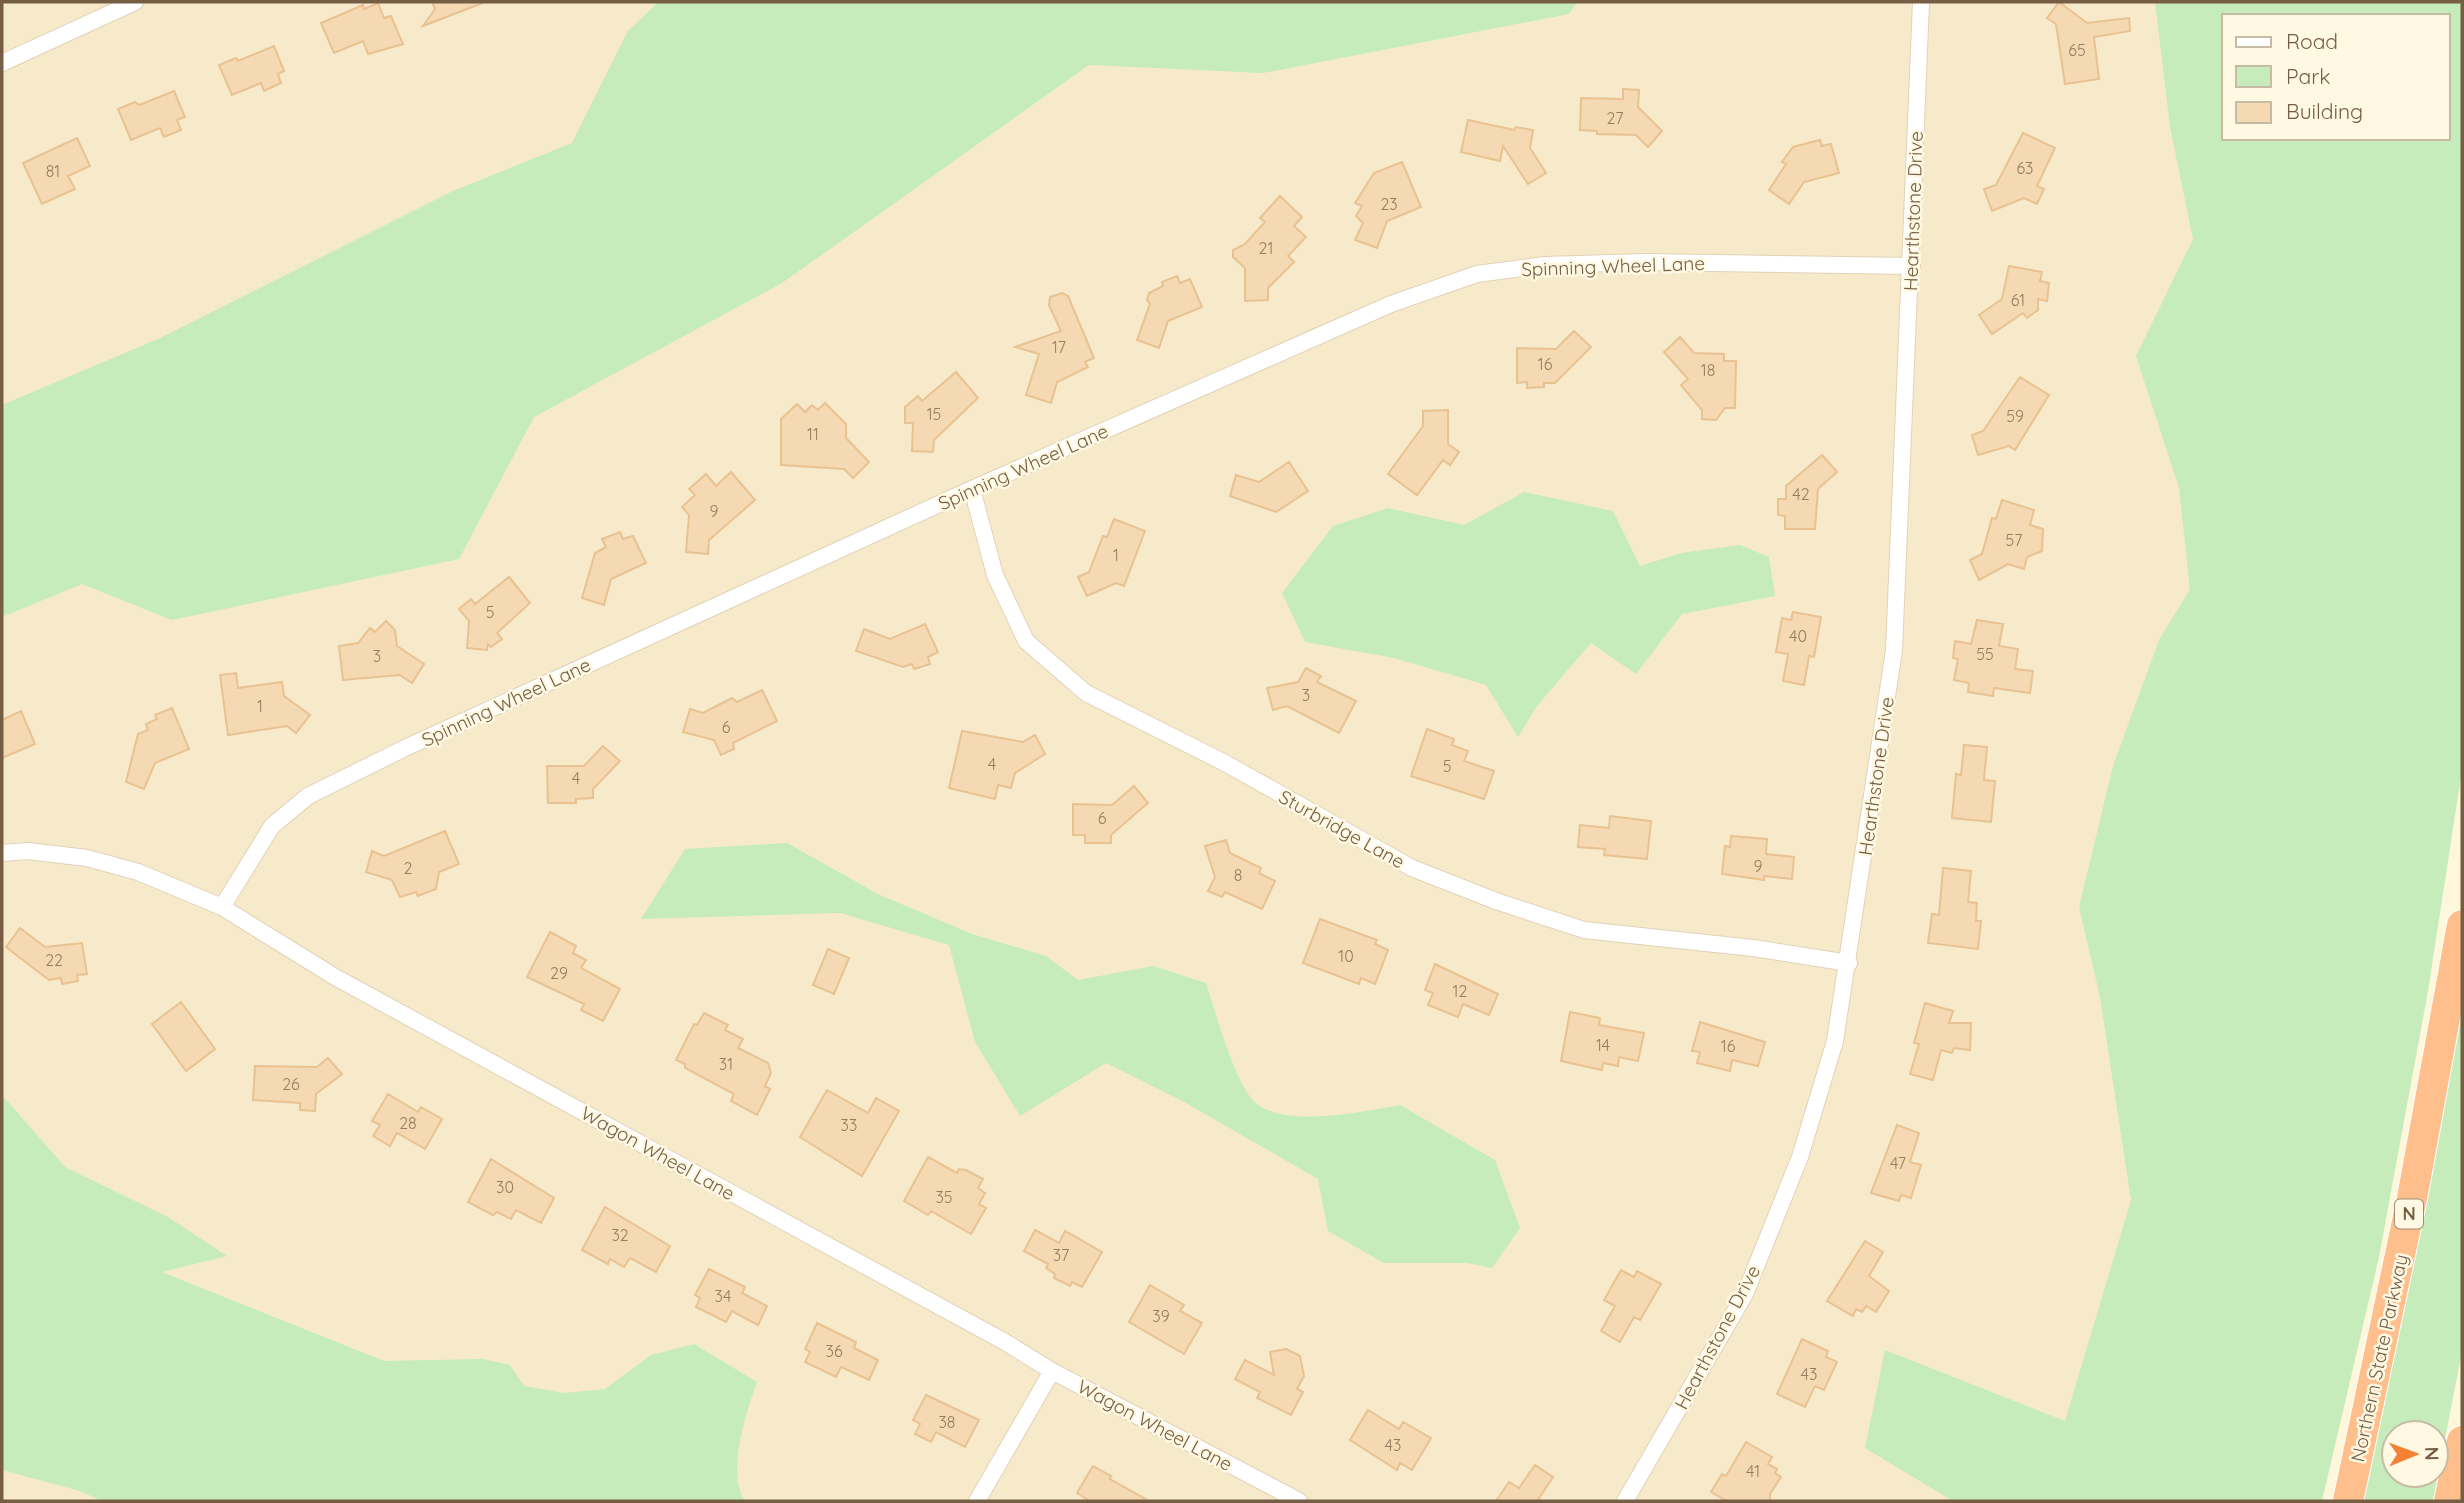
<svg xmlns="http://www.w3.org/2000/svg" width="2464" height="1503" viewBox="0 0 2464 1503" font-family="Quicksand,sans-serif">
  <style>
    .residential { fill: #f6eaca }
    .green { fill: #c6ecbb; fill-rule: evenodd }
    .building { fill: #f5d9b2; stroke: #e9c291; stroke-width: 2 }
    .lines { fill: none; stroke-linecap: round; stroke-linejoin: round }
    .street-casing { stroke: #e2d3b8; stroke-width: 18 }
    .highway-casing { stroke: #fff; stroke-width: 32 }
    .street { stroke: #fff; stroke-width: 16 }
    .highway { stroke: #febf8d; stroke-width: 30 }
    .labels { text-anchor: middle; stroke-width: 5; stroke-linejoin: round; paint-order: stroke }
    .number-label { font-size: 16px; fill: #957d60 }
    .shield { fill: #fff9e4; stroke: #9e8c74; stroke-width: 2 }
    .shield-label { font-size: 18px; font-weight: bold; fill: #755e44 }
    .street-label { font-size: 19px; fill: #755e44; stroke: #fff9e4 }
  </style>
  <rect width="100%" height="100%" fill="#fef7dc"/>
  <path class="residential" d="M2 2H2209L2204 1164 2085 1501H455L2 1256Z
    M2 1404 176 1501H2Z"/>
  <path class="green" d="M658 2H1577L1569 14 1263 73 1089 65 782 283 534 417 459 559 172 620 82 584 2 617V405L160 338 453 191 572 143 628 31Z
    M2155 2H2462V770L2428 991 2379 1257 2322 1501H1953L1865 1448 1885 1350 2065 1421 2131 1200 2100 997 2079 907 2113 766 2159 640 2190 589 2179 488 2136 356 2193 239 2170 127ZM2224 16H2448V138H2224Z
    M1524 492 1613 511 1640 566 1681 553 1740 545 1769 557 1775 596 1682 614 1636 674 1591 643 1537 706 1518 737 1486 685 1394 658 1305 642 1282 593 1333 526 1388 508 1464 525Z
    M787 843 878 894 972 934 1046 956 1078 980 1153 966 1206 983C1216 1014 1232 1073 1251 1098 1276 1131 1365 1111 1400 1105L1495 1160 1520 1228 1492 1268 1467 1263H1384L1328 1231 1318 1179 1186 1103 1106 1063 1020 1116 975 1042 949 945 840 913 641 919 685 849Z
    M2462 987V1351L2433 1501H2355ZM2394 1433H2436V1475H2394Z
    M2 1095 65 1167 168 1217 227 1256 162 1272 384 1361 483 1359 510 1365 524 1386 564 1393 605 1389 651 1355 694 1344 757 1382C746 1413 726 1473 745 1501H102L80 1491 2 1470Z"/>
  <path class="building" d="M432 2H485L423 26 435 9Z
    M2059 2 2087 23 2129 18 2130 31 2094 37 2099 79 2065 84 2056 24 2047 18Z
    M378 3 384 18 391 16 403 44 368 54 363 41 334 53 321 23 363 5 364 9Z
    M274 46 284 71 278 74 281 83 264 91 261 83 232 95 219 65 236 58 238 61Z
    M1623 89 1639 90 1638 107 1662 131 1648 147 1636 135 1597 134V131L1580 130 1581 98 1623 99Z
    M174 91 185 117 177 120 181 130 164 137 160 128 131 140 118 109 135 102 139 105Z
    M1468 120 1514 130 1516 127 1533 130 1530 148 1546 173 1528 184 1503 146 1500 161 1461 152Z
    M2023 133 2055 148 2037 186 2044 189 2037 204 2024 198 1992 211 1984 189 1996 185Z
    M77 138 90 166 68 176 75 189 42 204 23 163Z
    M1820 140 1822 146 1831 144 1839 173 1804 182 1789 204 1769 190 1786 164 1782 162 1793 147Z
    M1402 162 1421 207 1387 221 1377 248 1355 240 1363 223 1356 216 1362 206 1355 203 1374 173Z
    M1280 196 1302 217 1294 226 1306 237 1288 256 1294 262 1268 288V300L1245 301V268L1233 257V250L1245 244 1265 222 1260 218Z
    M2009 266 2042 272 2040 281 2049 283 2047 301 2038 299V310L2027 318 2023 313 1992 334 1979 315 2002 299Z
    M1177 276 1180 283 1190 279 1202 307 1168 321 1159 348 1137 340 1150 304 1147 300 1149 293 1163 286 1162 282Z
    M1062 293 1068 296 1094 358 1085 362 1088 367 1057 382 1051 403 1026 395 1039 354 1015 347 1061 331 1049 305 1050 297Z
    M1574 331 1591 347 1555 383H1544V387L1527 388V382L1517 383V348L1556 349Z
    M1680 337 1694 353 1724 354V361H1736L1735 408H1725L1716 420 1702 419V410L1681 385 1688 379 1664 352Z
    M956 372 978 398 934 440 933 452 912 451 913 423H905V407L918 396 922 401Z
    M2020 377 2049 395 2015 450 2009 446 1978 455 1972 435 1983 431Z
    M825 403 846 424V438L869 462 853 478 844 469 781 465V419L797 404 805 412 812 405 818 410Z
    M1448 410V444L1459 452 1450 465 1443 460 1417 495 1388 474 1423 426V411Z
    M1822 455 1837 472 1818 489 1815 529H1785V516L1778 515V499H1786V486Z
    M1289 462 1308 491 1276 512 1230 496 1236 475 1259 482Z
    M731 472 755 500 709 540 708 554 686 552 689 515 682 507 695 495 689 489 706 474 716 486Z
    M2002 500 2034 510 2030 525 2043 529 2042 551 2027 557 2024 569 2008 564 1979 580 1970 560 1982 554 1992 518 1996 519Z
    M1114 519 1145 531 1124 586 1116 583 1087 596 1078 577 1089 572 1103 536 1107 537Z
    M620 532 623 539 633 536 646 563 611 579 604 605 582 598 595 553 606 547 602 539Z
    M509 577 530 603 497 633 502 639 491 647 488 644 487 650 467 648 469 621 459 609 471 599 475 604Z
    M1793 612 1821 617 1814 657 1809 656 1804 685 1783 681 1788 654 1776 652 1782 618 1791 620Z
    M1977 620 2003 624 1999 646 2018 649 2015 669 2033 671 2030 693 1994 688 1993 696 1968 692 1969 683 1954 680 1958 659 1953 658 1955 641 1971 644Z
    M386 621 395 630 397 646 424 664 412 683 400 675 343 680 339 646 358 643 370 628 375 632Z
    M925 624 938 652 928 657 930 664 914 669 912 664 903 667 856 651 864 629 890 639Z
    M1306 668 1321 676 1317 682 1356 701 1339 733 1287 706 1273 710 1267 688 1298 682Z
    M236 673 238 688 282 682 284 696 310 715 296 733 287 726 228 735 220 675Z
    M762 690 777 721 733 743 734 749 721 755 714 740 683 732 690 709 703 713 732 698 737 702Z
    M172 708 189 749 155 763 144 789 126 782 138 734 148 730 146 724 157 719 155 715Z
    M21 711 35 744 2 758V720Z
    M1427 729 1454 739 1452 745 1468 751 1464 761 1494 771 1484 799 1411 776Z
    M962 731 1023 742 1035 735 1045 754 1015 773 1011 788 998 785 995 799 949 788Z
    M1964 745 1987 747 1984 780 1995 781 1991 822 1952 818 1956 774 1961 775Z
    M603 746 620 761 593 789V798L576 799V803H548L547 766H584Z
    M1134 786 1148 803 1111 835V843H1085V835H1073V804L1112 805Z
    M1610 816 1651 821 1647 859 1604 855 1605 849 1578 847 1580 825 1609 828Z
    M445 831 459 864 439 872 436 889 418 896 416 892 400 897 392 880 366 872 372 851 384 856Z
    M1731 836 1767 839 1766 854 1794 857 1792 879 1764 876V880L1722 874 1725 846 1730 847Z
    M1226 840 1230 853 1261 868 1259 873 1275 881 1262 909 1225 892 1222 897 1208 891 1215 877 1205 846Z
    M1943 868 1971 871 1968 902 1977 903 1976 921H1981L1978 949 1928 943 1932 914 1939 915Z
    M1320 919 1377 940 1375 944 1388 950 1375 984 1361 978 1359 984 1303 963Z
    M20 928 45 947 82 943 87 974 77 975 78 981 62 984 61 978 49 980 6 947Z
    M550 932 576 946 573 953 586 960 581 968 620 989 603 1021 581 1010 584 1004 527 977Z
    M828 949 849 958 834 994 813 985Z
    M1435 964 1498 994 1489 1015 1463 1004 1458 1017 1428 1005 1433 993 1425 990Z
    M181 1002 215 1049 186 1071 152 1024Z
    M1925 1003 1953 1011 1949 1023H1971L1970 1050 1954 1048 1952 1053 1941 1050 1933 1080 1910 1074 1919 1044 1914 1043Z
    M1570 1012 1600 1018 1599 1025 1644 1033 1638 1061 1619 1057 1618 1066 1603 1063 1602 1070 1561 1061Z
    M704 1013 728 1025 725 1030 743 1039 738 1048 768 1063 771 1073 765 1086 770 1089 757 1115 731 1101 734 1094 685 1068V1064L676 1060 694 1024 697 1025Z
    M1700 1022 1765 1042 1758 1066 1732 1060 1730 1071 1697 1063 1700 1052 1692 1051Z
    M328 1058 342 1074 316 1094 315 1111 300 1110V1103L253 1100 255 1066 317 1067Z
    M827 1090 868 1113 876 1098 899 1111 862 1176 800 1137Z
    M388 1094 418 1112 421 1107 442 1119 425 1149 397 1133 390 1146 373 1136 380 1125 372 1121Z
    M1897 1125 1919 1133 1910 1162 1921 1165 1911 1198 1901 1195 1899 1201 1871 1193Z
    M928 1157 957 1173 959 1169 966 1170 983 1179 978 1188 985 1193 979 1204 986 1208 971 1234 931 1211 928 1215 904 1201Z
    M491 1159 554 1198 541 1223 516 1210 511 1219 497 1212 493 1215 468 1202Z
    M605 1207 670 1246 656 1272 630 1258 624 1267 610 1259 608 1264 582 1250Z
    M1035 1230 1059 1243 1065 1231 1102 1252 1082 1287 1072 1282 1070 1286 1054 1278 1055 1274 1046 1268 1048 1264 1024 1251Z
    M1865 1241 1883 1252 1869 1276 1889 1291 1876 1312 1866 1306 1862 1312 1856 1309 1853 1316 1827 1301Z
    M709 1269 745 1287 742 1293 767 1306 758 1325 732 1311 726 1322 696 1307 700 1298 695 1295Z
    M1621 1270 1634 1277 1637 1271 1661 1284 1640 1320 1634 1317 1620 1342 1601 1331 1615 1306 1604 1300Z
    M1150 1285 1184 1305 1180 1311 1202 1323 1184 1354 1129 1322Z
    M817 1323 856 1342 854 1348 878 1360 869 1380 841 1367 836 1377 805 1362 810 1352 805 1349Z
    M1802 1339 1828 1351 1826 1357 1837 1362 1824 1390 1815 1386 1805 1407 1777 1394Z
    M1286 1349 1300 1356 1304 1376 1297 1389 1303 1392 1291 1415 1257 1398 1260 1392 1235 1379 1245 1360 1274 1375 1270 1352Z
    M926 1395 979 1420 965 1447 936 1432 931 1442 915 1434 920 1424 913 1420Z
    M1368 1410 1399 1429 1403 1422 1431 1438 1412 1470 1400 1463 1397 1470 1350 1440Z
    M1746 1442 1772 1457 1768 1464 1777 1469 1775 1473 1781 1477 1770 1494V1501H1727L1711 1492 1722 1474 1726 1476Z
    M1535 1465 1553 1477 1537 1501H1496L1509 1482 1519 1488Z
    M1093 1466 1111 1476 1110 1479 1149 1501H1090L1077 1493Z"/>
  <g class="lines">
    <defs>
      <path id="street" d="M2 63 135 2
        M972 489 995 575 1026 641 1086 693 1225 763 1412 868 1496 901 1584 930 1753 948 1849 963
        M2 853 28 851 87 858 138 872 222 907 335 977 1005 1342 1052 1371 1299 1501
        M222 907 272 826 308 796 405 748 972 489 1391 304 1477 274 1545 265 1645 262 1912 266
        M977 1501 1052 1371
        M1625 1501 1745 1294 1800 1157 1835 1041 1894 650 1921 2"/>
      <path id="highway" d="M2348 1501 2412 1198 2462 925
        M2449 1501 2462 1441"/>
    </defs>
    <use href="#street" class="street-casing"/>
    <use href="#highway" class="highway-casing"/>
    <use href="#street" class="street"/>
    <use href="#highway" class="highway"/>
  </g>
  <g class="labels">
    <g class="number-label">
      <text x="2077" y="56">65</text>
      <text x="1615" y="124">27</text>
      <text x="2025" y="174">63</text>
      <text x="53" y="177">81</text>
      <text x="1389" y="210">23</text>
      <text x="1266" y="254">21</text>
      <text x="2018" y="306">61</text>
      <text x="1059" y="353">17</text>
      <text x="1545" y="370">16</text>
      <text x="1708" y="376">18</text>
      <text x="934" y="420">15</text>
      <text x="2015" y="422">59</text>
      <text x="813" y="440">11</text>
      <text x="1801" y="500">42</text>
      <text x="714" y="517">9</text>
      <text x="2014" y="546">57</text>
      <text x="1116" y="561">1</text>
      <text x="490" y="618">5</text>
      <text x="1798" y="642">40</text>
      <text x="1985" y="660">55</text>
      <text x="377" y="662">3</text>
      <text x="1306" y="701">3</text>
      <text x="260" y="712">1</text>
      <text x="726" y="733">6</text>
      <text x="992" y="770">4</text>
      <text x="1447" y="772">5</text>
      <text x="576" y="784">4</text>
      <text x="1102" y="824">6</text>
      <text x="1758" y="872">9</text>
      <text x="408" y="874">2</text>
      <text x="1238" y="881">8</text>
      <text x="1346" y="962">10</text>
      <text x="54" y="966">22</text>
      <text x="559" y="979">29</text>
      <text x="1460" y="997">12</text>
      <text x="1603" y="1051">14</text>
      <text x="1728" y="1052">16</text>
      <text x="726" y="1070">31</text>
      <text x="291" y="1090">26</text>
      <text x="408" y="1129">28</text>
      <text x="849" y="1131">33</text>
      <text x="1898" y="1169">47</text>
      <text x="505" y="1193">30</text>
      <text x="944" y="1203">35</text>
      <text x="620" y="1241">32</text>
      <text x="1061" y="1261">37</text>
      <text x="723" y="1302">34</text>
      <text x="1161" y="1322">39</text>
      <text x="834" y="1357">36</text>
      <text x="1809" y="1380">43</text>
      <text x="947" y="1428">38</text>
      <text x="1393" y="1451">43</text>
      <text x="1753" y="1477">41</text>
    </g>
    <rect class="shield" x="2395" y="1199.5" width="28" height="29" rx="5"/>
    <g class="shield-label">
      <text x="2409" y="1220">N</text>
    </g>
    <g class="street-label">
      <text transform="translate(1913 211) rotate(-88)" y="7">Hearthstone Drive</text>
      <text transform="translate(1613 266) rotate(-2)" y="7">Spinning Wheel Lane</text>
      <text transform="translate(1023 467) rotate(-24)" y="7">Spinning Wheel Lane</text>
      <text transform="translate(506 702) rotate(-25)" y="7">Spinning Wheel Lane</text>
      <text transform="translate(1876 776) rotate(-82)" y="7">Hearthstone Drive</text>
      <text transform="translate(1342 829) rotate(29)" y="7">Sturbridge Lane</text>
      <text transform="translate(658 1153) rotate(29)" y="7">Wagon Wheel Lane</text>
      <text transform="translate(1717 1337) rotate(-62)" y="7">Hearthstone Drive</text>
      <text transform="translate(2379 1358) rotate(-78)" y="7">Northern State Parkway</text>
      <text transform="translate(1155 1425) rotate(28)" y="7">Wagon Wheel Lane</text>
    </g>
  </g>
  <rect width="2464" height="1503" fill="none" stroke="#755e44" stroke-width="7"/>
  <rect x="2222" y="14" width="228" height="126" fill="#fff9e4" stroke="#c8bba4" stroke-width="2"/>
  <rect x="2236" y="37" width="35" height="10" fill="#ffffff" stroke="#c8bba4" stroke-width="2"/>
  <text x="2286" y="49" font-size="21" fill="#755e44">Road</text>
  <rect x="2236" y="66" width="35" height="21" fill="#c6ecbb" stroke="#c8bba4" stroke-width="2"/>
  <text x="2286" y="84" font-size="21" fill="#755e44">Park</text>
  <rect x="2236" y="102" width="35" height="21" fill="#f5d9b2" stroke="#c8bba4" stroke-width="2"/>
  <text x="2286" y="119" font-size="21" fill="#755e44">Building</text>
  <g transform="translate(2415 1454) rotate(89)"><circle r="33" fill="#fff9e4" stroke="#c8bba4" stroke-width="2"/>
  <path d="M0-5L12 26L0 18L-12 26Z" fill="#f38237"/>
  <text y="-10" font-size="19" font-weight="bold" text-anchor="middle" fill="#755e44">N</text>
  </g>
</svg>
